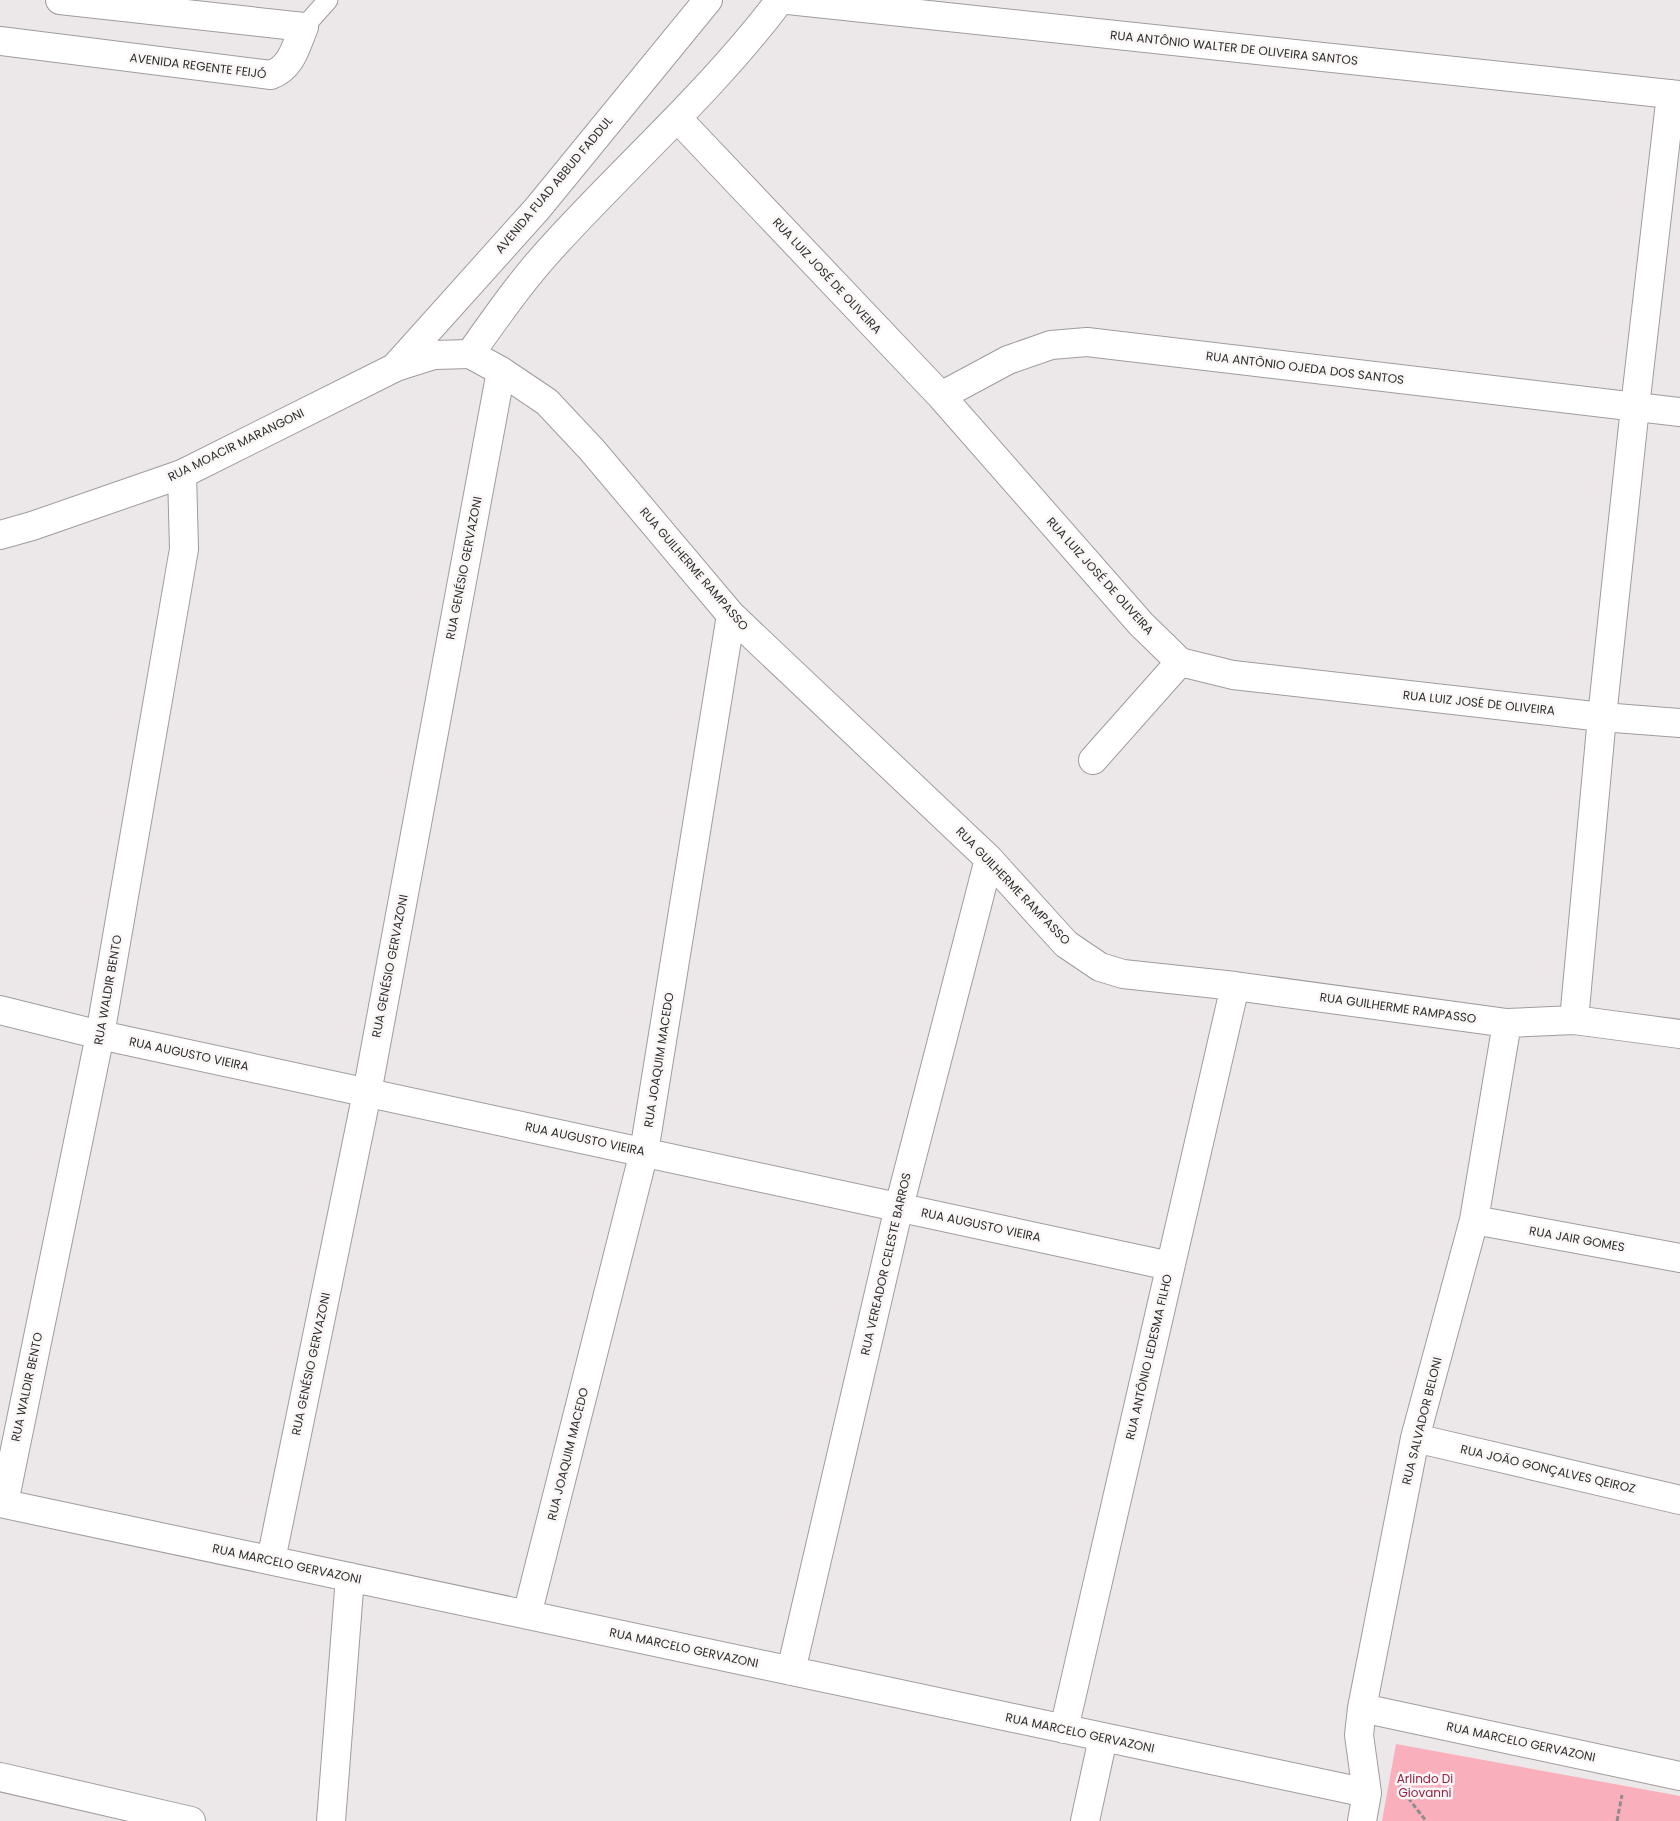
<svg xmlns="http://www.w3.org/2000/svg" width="1680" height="1821" viewBox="0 0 1680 1821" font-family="Poppins,sans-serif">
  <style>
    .green { fill: #faafbd }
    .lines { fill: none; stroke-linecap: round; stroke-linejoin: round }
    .service-casing { stroke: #a09c9c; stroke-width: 21 }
    .minor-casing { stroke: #a09c9c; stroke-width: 30 }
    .tertiary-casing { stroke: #a09c9c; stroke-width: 30 }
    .path { stroke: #8f8c8d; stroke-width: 3; stroke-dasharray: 5 2.5; stroke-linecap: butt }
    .service { stroke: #fff; stroke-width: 19 }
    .minor { stroke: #fff; stroke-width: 28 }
    .tertiary { stroke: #fff; stroke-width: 28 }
    .labels { text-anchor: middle; stroke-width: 5; stroke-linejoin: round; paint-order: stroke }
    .street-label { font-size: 12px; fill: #2f2e2e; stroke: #faf6f6 }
    .park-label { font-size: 12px; fill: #942346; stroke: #faf6f6 }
  </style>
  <rect width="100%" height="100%" fill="#ece8e9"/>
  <path class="green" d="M1396 1744 1680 1796V1821H1382Z"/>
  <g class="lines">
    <defs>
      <path id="service" d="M304 27 328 0"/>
      <path id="minor" d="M788 0 1680 95
        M678 119 941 396 1141 624 1180 662 1233 675 1602 717 1680 723
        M470 354 501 371 547 402 592 450 731 615 989 859 1066 944 1100 967 1123 974 1235 986 1507 1023 1574 1020 1680 1034
        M941 396 1008 360 1051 345 1087 342 1680 412
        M1093 760 1180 662
        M0 1010 100 1035 1170 1266
        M1574 1020 1602 717 1635 407 1671 94
        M1474 1220 1680 1258
        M1415 1438 1680 1500
        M0 1503 1367 1793
        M4 1503 100 1035 184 549 182 474
        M271 1560 367 1093 501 371
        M527 1615 644 1152 731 615
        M791 1671 899 1207 989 859
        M1362 1708 1680 1776
        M1064 1729 1235 986
        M0 1777 191 1821
        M331 1821 350 1577
        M1085 1821 1103 1738
        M1362 1821 1367 1793 1359 1735 1362 1708 1415 1438 1474 1220 1507 1023"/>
      <path id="tertiary" d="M0 41 271 75C292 67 296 46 304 27L60 0
        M396 366 537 209 708 0
        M0 535 32 526 182 474 396 367 434 355 470 354C497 316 524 277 556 243 630 162 714 88 780 0"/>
    </defs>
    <use href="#service" class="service-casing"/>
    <use href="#minor" class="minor-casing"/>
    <use href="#tertiary" class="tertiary-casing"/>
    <path class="path" d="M1399 1786 1426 1821
      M1617 1821 1622 1795"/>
    <use href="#service" class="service"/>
    <use href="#minor" class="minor"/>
    <use href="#tertiary" class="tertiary"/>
  </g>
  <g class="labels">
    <g class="street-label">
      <text transform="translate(1234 48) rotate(6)" y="4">RUA ANTÔNIO WALTER DE OLIVEIRA SANTOS</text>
      <text transform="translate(198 66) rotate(7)" y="4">AVENIDA REGENTE FEIJÓ</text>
      <text transform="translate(554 185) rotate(-50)" y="4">AVENIDA FUAD ABBUD FADDUL</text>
      <text transform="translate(827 276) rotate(47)" y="4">RUA LUIZ JOSÉ DE OLIVEIRA</text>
      <text transform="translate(1305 368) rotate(7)" y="4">RUA ANTÔNIO OJEDA DOS SANTOS</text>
      <text transform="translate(236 445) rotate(-26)" y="4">RUA MOACIR MARANGONI</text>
      <text transform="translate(464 568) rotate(-79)" y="4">RUA GENÉSIO GERVAZONI</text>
      <text transform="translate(694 569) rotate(49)" y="4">RUA GUILHERME RAMPASSO</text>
      <text transform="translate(1100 576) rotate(48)" y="4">RUA LUIZ JOSÉ DE OLIVEIRA</text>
      <text transform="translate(1479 703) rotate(6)" y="4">RUA LUIZ JOSÉ DE OLIVEIRA</text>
      <text transform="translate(1013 886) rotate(46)" y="4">RUA GUILHERME RAMPASSO</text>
      <text transform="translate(390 966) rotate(-79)" y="4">RUA GENÉSIO GERVAZONI</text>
      <text transform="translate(108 990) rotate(-80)" y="4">RUA WALDIR BENTO</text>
      <text transform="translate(1398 1008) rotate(8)" y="4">RUA GUILHERME RAMPASSO</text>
      <text transform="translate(189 1054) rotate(12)" y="4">RUA AUGUSTO VIEIRA</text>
      <text transform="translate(659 1060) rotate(-81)" y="4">RUA JOAQUIM MACEDO</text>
      <text transform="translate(585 1139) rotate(12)" y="4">RUA AUGUSTO VIEIRA</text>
      <text transform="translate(981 1225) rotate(12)" y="4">RUA AUGUSTO VIEIRA</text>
      <text transform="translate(1577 1239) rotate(10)" y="4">RUA JAIR GOMES</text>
      <text transform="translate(886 1264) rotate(-77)" y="4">RUA VEREADOR CELESTE BARROS</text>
      <text transform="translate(1149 1357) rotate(-77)" y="4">RUA ANTÔNIO LEDESMA FILHO</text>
      <text transform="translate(311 1364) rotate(-78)" y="4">RUA GENÉSIO GERVAZONI</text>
      <text transform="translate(27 1387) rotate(-78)" y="4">RUA WALDIR BENTO</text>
      <text transform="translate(1422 1421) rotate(-76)" y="4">RUA SALVADOR BELONI</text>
      <text transform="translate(568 1454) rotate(-76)" y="4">RUA JOAQUIM MACEDO</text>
      <text transform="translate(1548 1469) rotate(13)" y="4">RUA JOÃO GONÇALVES QEIROZ</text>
      <text transform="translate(287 1564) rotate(12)" y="4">RUA MARCELO GERVAZONI</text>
      <text transform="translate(684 1648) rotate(12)" y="4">RUA MARCELO GERVAZONI</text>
      <text transform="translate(1080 1733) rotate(12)" y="4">RUA MARCELO GERVAZONI</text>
      <text transform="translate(1521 1742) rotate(12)" y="4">RUA MARCELO GERVAZONI</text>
    </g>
    <g class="park-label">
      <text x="1425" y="1783">Arlindo Di<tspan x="1425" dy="14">Giovanni</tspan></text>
    </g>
  </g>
</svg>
